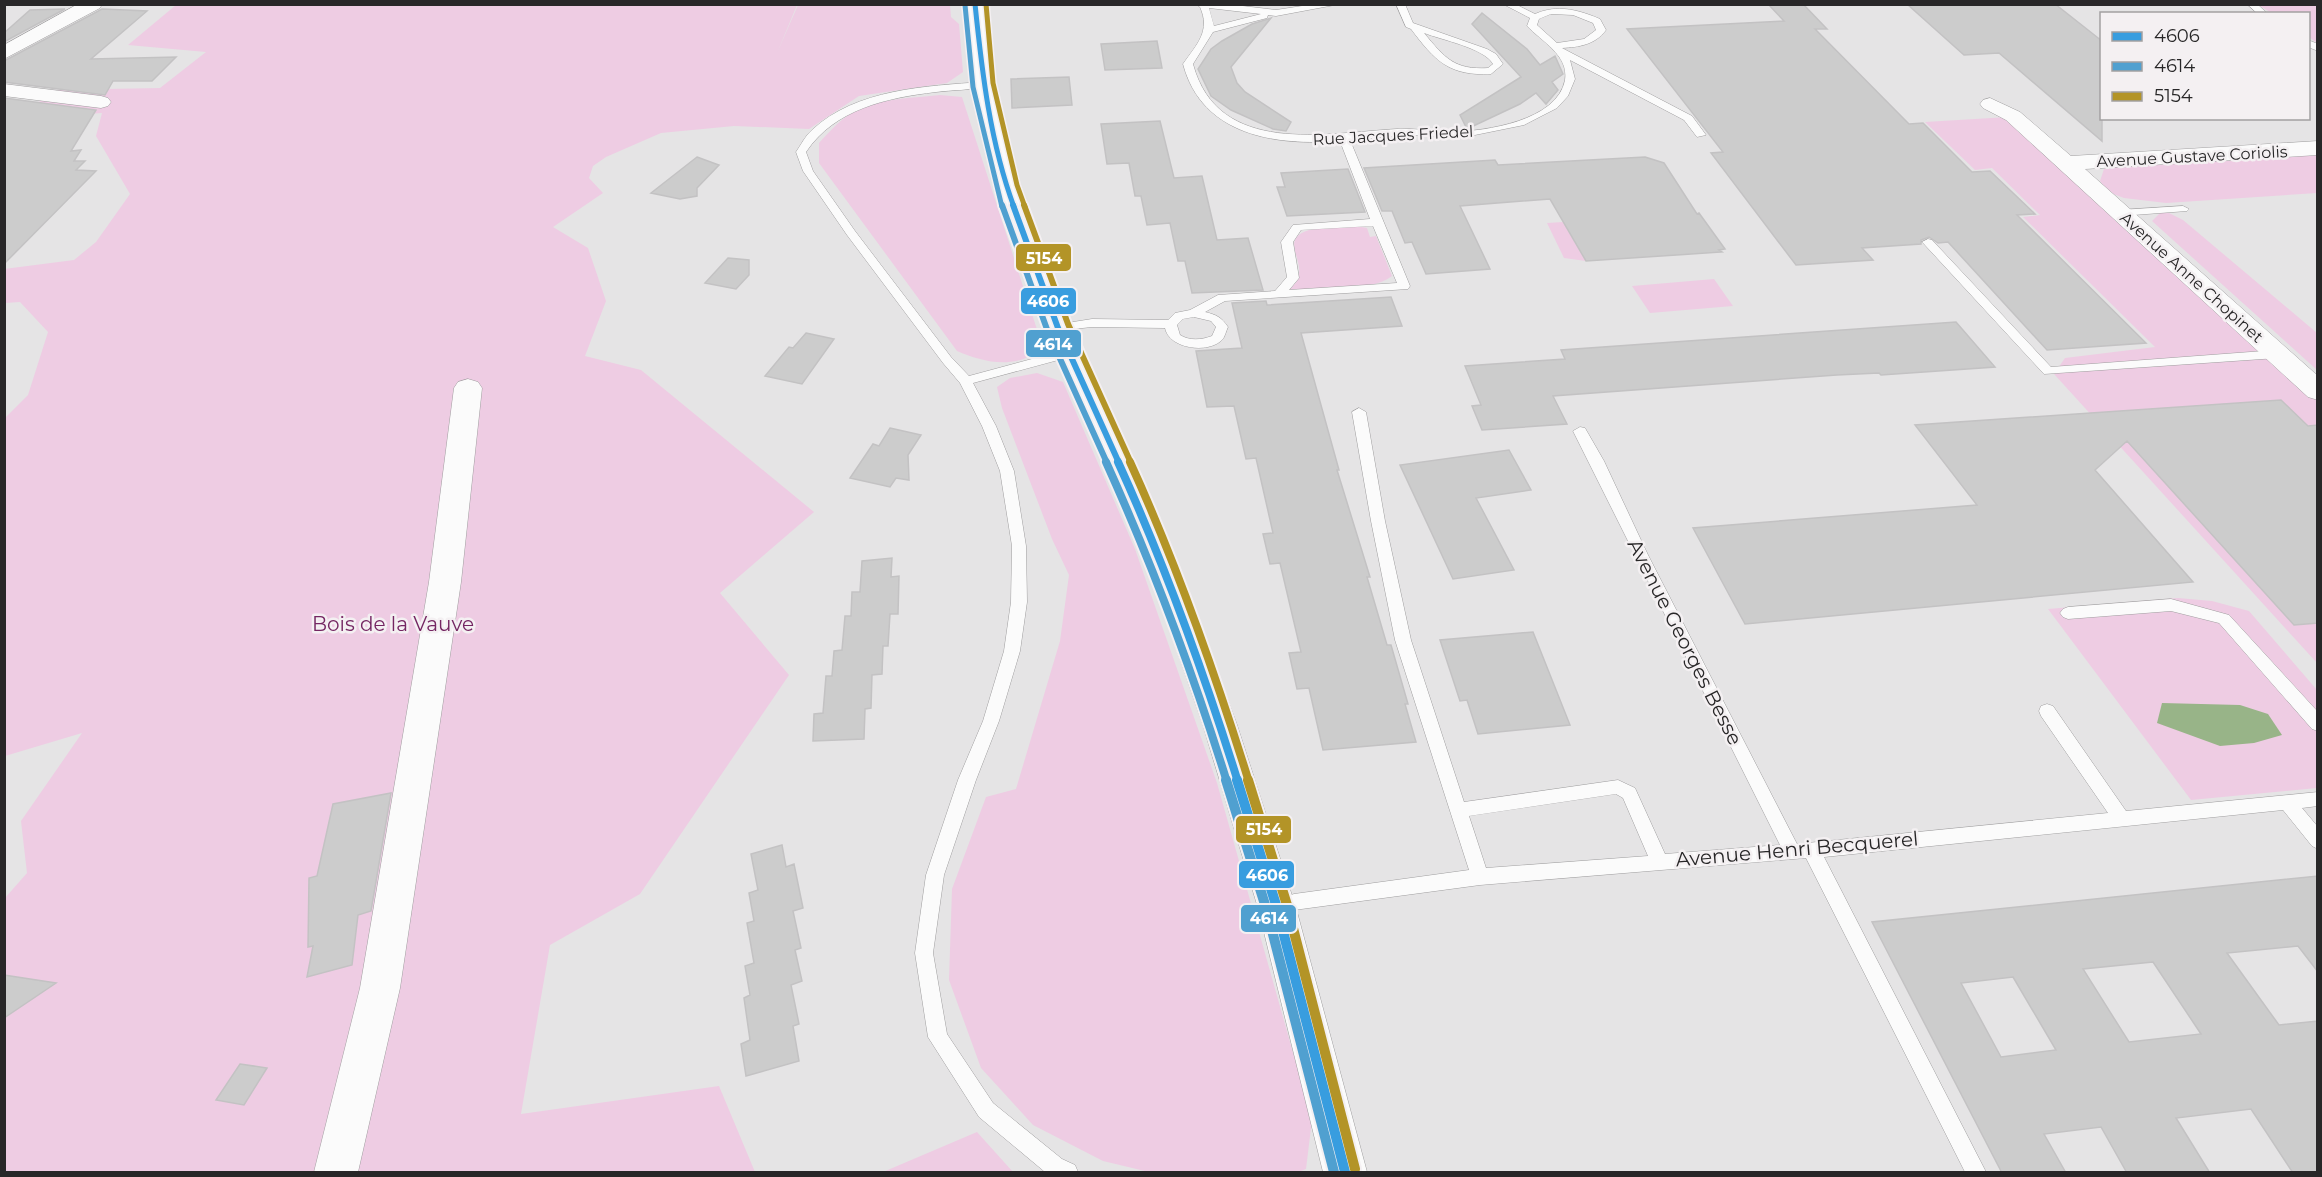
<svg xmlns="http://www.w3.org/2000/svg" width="2322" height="1177" viewBox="0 0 2322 1177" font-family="Montserrat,sans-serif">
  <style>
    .green { fill: #eecce3 }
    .water { fill: #98b488 }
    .building { fill: #ccc; stroke: #c3c2c3; stroke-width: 1.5; fill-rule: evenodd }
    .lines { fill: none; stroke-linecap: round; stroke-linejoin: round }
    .lane-casing { stroke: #9f9e9f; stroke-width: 1 }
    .street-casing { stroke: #9f9e9f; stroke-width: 1 }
    .lane { fill: #fbfbfb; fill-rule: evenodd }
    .street { fill: #fbfbfb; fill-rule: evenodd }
    .bus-1-far3-casing { stroke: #f4f0f2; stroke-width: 8 }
    .bus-1-far2-casing { stroke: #f4f0f2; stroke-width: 10 }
    .bus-1-far1-casing { stroke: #f4f0f2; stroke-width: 12 }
    .bus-1-casing { stroke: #f4f0f2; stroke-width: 14 }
    .bus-2-far3-casing { stroke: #f4f0f2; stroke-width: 8 }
    .bus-2-far2-casing { stroke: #f4f0f2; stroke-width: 10 }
    .bus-2-far1-casing { stroke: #f4f0f2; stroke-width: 12 }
    .bus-2-casing { stroke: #f4f0f2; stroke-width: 14 }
    .bus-3-far3-casing { stroke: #f4f0f2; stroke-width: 8 }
    .bus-3-far2-casing { stroke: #f4f0f2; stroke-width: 10 }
    .bus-3-far1-casing { stroke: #f4f0f2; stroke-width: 12 }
    .bus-3-casing { stroke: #f4f0f2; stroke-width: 14 }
    .bus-1-far3 { stroke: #389ddf; stroke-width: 5 }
    .bus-1-far2 { stroke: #389ddf; stroke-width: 6 }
    .bus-1-far1 { stroke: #389ddf; stroke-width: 8 }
    .bus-1 { stroke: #389ddf; stroke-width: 10 }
    .bus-2-far3 { stroke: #50a0d0; stroke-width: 5 }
    .bus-2-far2 { stroke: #50a0d0; stroke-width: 6 }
    .bus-2-far1 { stroke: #50a0d0; stroke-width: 8 }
    .bus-2 { stroke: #50a0d0; stroke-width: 10 }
    .bus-3-far3 { stroke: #b39427; stroke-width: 5 }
    .bus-3-far2 { stroke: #b39427; stroke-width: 6 }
    .bus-3-far1 { stroke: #b39427; stroke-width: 8 }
    .bus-3 { stroke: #b39427; stroke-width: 10 }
    .labels { text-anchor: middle; stroke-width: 5; stroke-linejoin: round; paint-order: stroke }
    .far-street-label { font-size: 16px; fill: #282728; stroke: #f4f0f2 }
    .park-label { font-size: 20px; fill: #742662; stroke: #f4f0f2 }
    .street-label { font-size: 20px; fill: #282728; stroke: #f4f0f2 }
    .line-badge { stroke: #f4f0f2; stroke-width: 2 }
    .badge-label { font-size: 16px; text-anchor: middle; font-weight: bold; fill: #fff }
  </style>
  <rect width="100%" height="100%" fill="#e5e4e5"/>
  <path class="green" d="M176 5H797L777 53 798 5H950L951 17 959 24 963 72 947 83 859 96 809 129 734 126 661 133 606 157 593 166 589 178 603 193 553 227 588 248 606 301 585 356 641 370 814 512 720 593 789 675 640 894 550 945 521 1114 719 1086 755 1172H5V898L27 873 21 821 82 733 5 756V418L28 395 48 332 20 302 5 303 4 269 74 260 96 242 130 194 96 136 102 113 22 119 51 90 160 88 206 52 128 45Z
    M2258 5H2317V43L2309 37 2308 14 2272 13Z
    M940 95 962 97 1042 345C1038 348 1033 355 1028 357 1005 368 978 360 957 351L819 163V143C831 130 843 116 859 109 884 98 914 98 940 95Z
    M2008 117 2317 400V663L2054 374 2065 358 2155 347 2023 217 2040 215 1992 168 1975 170 1925 122Z
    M2317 153V193L2166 203 2124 198 2108 192 2100 181 2104 169 2123 165Z
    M2163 210 2183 220 2317 333V370L2152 221Z
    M1563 222 1586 261 1564 258 1547 223Z
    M1356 226 1367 228 1370 237 1376 236 1392 276C1370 293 1315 289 1287 291 1320 268 1272 242 1309 230 1323 225 1342 227 1356 226Z
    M1714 279 1733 306 1650 313 1632 286Z
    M1037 373 1063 382 1135 549 1217 783 1312 1120 1306 1169 1298 1172H1149L1103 1161 1033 1125 981 1068 949 980 952 889 986 797 1016 789 1060 641 1069 575 1052 539 1002 408 997 387 1010 378Z
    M2178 598 2212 601 2249 611 2317 690V788L2191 800 2048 609Z
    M977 1132 1013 1172H883Z"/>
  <path class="water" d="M2162 703 2240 705 2268 714 2282 735 2254 743 2220 746 2157 723Z"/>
  <path class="building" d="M1768 4H1803L1827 29H1815L1909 124 1923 123 1972 172 1990 171 2035 214 2017 215 2146 343 2047 350 1948 242 1938 243 1929 237 1921 240V244L1862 248 1873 260 1796 265 1711 153 1723 152 1627 29 1784 21Z
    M1907 4H2055L2102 41V141L1999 53 1964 55Z
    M65 9 4 42V33L30 10Z
    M102 9 147 11 91 59 176 57 152 81H113L105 95 4 82V61Z
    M1482 13 1527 49 1540 65 1555 56 1563 74 1552 82 1558 90 1546 104 1536 93 1520 104 1467 129 1460 115 1521 77 1472 24Z
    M1271 18 1231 67 1237 83 1245 92 1291 122 1286 131 1273 129 1231 110 1211 96 1198 69 1211 49 1222 41 1252 24Z
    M1157 41 1162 68 1105 70 1101 44Z
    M1069 77 1072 105 1012 108 1011 79Z
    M4 98 96 110 71 151 81 150 74 161H85L76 170 96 171 4 264Z
    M1160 121 1174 178 1202 176 1217 240 1248 238 1263 290 1192 293 1185 261H1178L1170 223 1147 225 1141 196H1135L1129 163 1107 164 1101 124Z
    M697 157 719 165 697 188V196L680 199 651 193Z
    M1645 157 1664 163 1697 214 1699 213 1725 249 1719 250 1722 252 1586 261 1550 199 1460 206 1490 269 1426 274 1412 242 1405 243 1392 211H1382L1364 168 1495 160 1498 165Z
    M1348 169 1365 212 1287 216 1277 187H1285L1281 173Z
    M728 258 749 260V275L736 289 705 283Z
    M1391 297 1402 326 1301 333 1339 470H1337L1370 577H1367L1387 645H1391L1408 704H1405L1416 742 1323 750 1309 688 1297 689 1289 653 1301 652 1280 563 1270 564 1263 534 1273 533 1256 458 1246 459 1234 406 1207 407 1196 351 1242 348 1232 303 1266 301 1267 305Z
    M1956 322 1995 367 1881 375 1879 373 1837 375 1553 396 1567 424 1482 430 1472 406 1481 405 1465 366 1565 359 1561 350Z
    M806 333 834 339 802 384 765 376 789 347 793 348Z
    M2281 400 2308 426 2318 425V623L2294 625 2127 441 2095 470 2193 582 1745 624 1693 528 1977 505 1915 425Z
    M890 428 921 435 908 455 909 480 896 478 890 487 850 478 873 444 879 446Z
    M1509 450 1531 490 1476 498 1514 570 1453 579 1400 465Z
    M892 558 891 577 899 576 898 614H890L888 646H883L882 674 872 675 871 708 865 709 864 739 813 741 814 714 823 713 826 676H832L834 651 842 650 845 616H851L852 592H860L862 561Z
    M1533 632 1570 725 1478 734 1467 700 1460 701 1440 640Z
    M391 793 371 911 358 915 352 965 307 977 313 946 308 947 309 878 317 876 333 804Z
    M782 845 786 867 794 864 803 908 793 911 801 948 795 950 802 981 791 985 799 1024 793 1026 799 1061 746 1076 741 1044 750 1040 744 998 750 995 745 966 754 963 747 923 754 921 749 893 758 890 751 854Z
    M2318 876V972L2298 946 2227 953 2279 1025 2318 1021V1173H2293L2251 1109 2176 1118 2210 1173H2127L2101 1127 2044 1134 2066 1173H2002L1872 922ZM2153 962 2201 1034 2129 1042 2083 969ZM2013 977 2056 1050 2001 1057 1961 983Z
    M4 975 56 983 4 1018Z
    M240 1064 267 1068 244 1105 216 1100Z"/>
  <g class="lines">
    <defs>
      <path id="lane" d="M1195 4H1226L1276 10 1315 4H1340L1276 16 1268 15 1267 18 1213 32 1193 64C1218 157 1326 133 1397 129 1416 128 1434 132 1452 132 1486 131 1557 121 1565 80 1569 55 1541 41 1527 26L1530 18 1503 4H1515L1535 14C1557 4 1579 10 1600 19L1606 30C1595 45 1579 47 1562 48L1692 116 1706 135 1697 137 1684 120 1570 60 1575 79 1568 96 1557 108 1524 125 1465 137 1405 135 1350 140 1410 286 1408 289 1225 301 1205 312C1217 315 1221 317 1228 327 1226 331 1225 337 1222 340 1208 354 1169 349 1165 328L1092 327 1054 331V325L1092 319 1168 320 1175 313 1190 310 1218 295 1275 291 1287 277 1281 242 1293 225 1370 219 1340 141C1276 146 1202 136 1183 64 1197 44 1211 31 1200 7ZM1209 8 1261 14 1214 26ZM1551 14 1573 15 1593 23 1596 30 1584 39 1557 43 1537 25 1539 19ZM1373 226 1397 283 1289 290 1299 278 1293 242 1301 230ZM1194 317 1211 321 1216 327 1212 336C1201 340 1190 341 1180 335L1177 325 1183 319Z
        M1396 4H1405L1413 23 1487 49 1496 54 1503 64 1491 74C1449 76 1435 61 1411 29L1406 27ZM1424 33C1442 40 1484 48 1493 64L1488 68C1454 70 1445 58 1424 33Z
        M2247 4H2257L2268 14H2258Z
        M2308 40 2318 44V51L2308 47Z
        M983 82 988 85 986 87C970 90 952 90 936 92 886 98 835 109 806 152L813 171 855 231 951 357 969 376 1069 349 1075 353 1073 356 973 383 996 426 1014 471 1026 546 1027 602 1020 651 999 721 976 780 944 875 933 953 947 1034 993 1103 1062 1159 1075 1165 1078 1172H1045L979 1117 928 1037 915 953 926 875 958 780 983 721 1004 651 1011 602 1012 546 1000 471 982 426 960 383 943 363 847 235 803 171 796 152C801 145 805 136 812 130 856 89 926 86 983 82Z
        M2183 206 2189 209 2187 211 2120 216 2114 213 2120 210Z
        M1928 239 1932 240 2051 367 2277 350 2283 354 2277 358 2044 374 1924 244 1922 242Z
        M1359 408 1366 412 1385 521 1411 640 1464 802 1618 780 1635 788 1665 854 1780 845 1573 431 1580 427 1585 428 1604 461 1648 555 1797 844 2108 813 2041 716 2039 711 2041 706 2047 704 2053 706 2126 811 2318 792V806L2302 808 2318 827V849L2312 846 2283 810 1824 857 1986 1172H1965L1806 858 1480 885 1294 910 1277 916 1271 914 1268 908 1271 902 1294 894 1469 870 1395 640 1371 521 1352 412ZM1616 794 1623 798 1648 856 1486 868 1469 816Z
        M2171 599 2229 615 2318 712V731L2312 729 2219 623 2171 611 2068 619 2063 617 2060 613 2063 609 2068 607Z"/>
      <path id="street" d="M78 4H102L100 8 4 59V45Z
        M966 4H984L993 85 1018 188 1071 328 1170 543 1237 725 1296 908 1367 1172H1323L1258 908 1203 725 1140 543 1045 328 996 188 973 85Z
        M4 84 101 96 108 98 111 102 108 106 101 108 4 96Z
        M1990 98 2020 112 2071 156 2318 141V155L2085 169 2318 376V400L2308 397 2006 120 1983 108 1980 104 1983 100Z
        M468 379 478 382 482 388 461 582 400 988 358 1172H314L360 988 429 582 454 388 458 382Z"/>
    </defs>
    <use href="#lane" class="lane-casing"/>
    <use href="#street" class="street-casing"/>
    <use href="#lane" class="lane"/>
    <use href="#street" class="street"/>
    <defs>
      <path id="bus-1-far3" d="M975 4C982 72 990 142 1014 207"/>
      <path id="bus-1-far2" d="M1013 205 1058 328 1119 463"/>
      <path id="bus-1-far1" d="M1118 462C1165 565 1204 673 1238 782"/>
      <path id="bus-1" d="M1237 780 1277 908 1345 1172"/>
      <path id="bus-2-far3" d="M965 5 973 87 1002 207"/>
      <path id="bus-2-far2" d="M1002 205 1048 332 1107 463"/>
      <path id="bus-2-far1" d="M1106 462C1153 566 1193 673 1227 782"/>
      <path id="bus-2" d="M1226 780 1267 911 1334 1172"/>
      <path id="bus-3-far3" d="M986 4 993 83 1017 185 1025 207"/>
      <path id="bus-3-far2" d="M1024 205 1068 324 1131 463"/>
      <path id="bus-3-far1" d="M1130 462C1177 565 1215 673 1249 782"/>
      <path id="bus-3" d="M1248 780 1287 905 1355 1169"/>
    </defs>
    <use href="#bus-1-far3" class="bus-1-far3-casing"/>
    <use href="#bus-1-far2" class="bus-1-far2-casing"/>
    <use href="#bus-1-far1" class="bus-1-far1-casing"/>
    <use href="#bus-1" class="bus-1-casing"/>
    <use href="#bus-2-far3" class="bus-2-far3-casing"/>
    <use href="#bus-2-far2" class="bus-2-far2-casing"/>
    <use href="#bus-2-far1" class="bus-2-far1-casing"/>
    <use href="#bus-2" class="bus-2-casing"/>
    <use href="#bus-3-far3" class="bus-3-far3-casing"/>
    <use href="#bus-3-far2" class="bus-3-far2-casing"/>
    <use href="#bus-3-far1" class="bus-3-far1-casing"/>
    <use href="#bus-3" class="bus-3-casing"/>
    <use href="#bus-1-far3" class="bus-1-far3"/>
    <use href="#bus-1-far2" class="bus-1-far2"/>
    <use href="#bus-1-far1" class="bus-1-far1"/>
    <use href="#bus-1" class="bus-1"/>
    <use href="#bus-2-far3" class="bus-2-far3"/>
    <use href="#bus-2-far2" class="bus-2-far2"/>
    <use href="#bus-2-far1" class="bus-2-far1"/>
    <use href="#bus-2" class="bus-2"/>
    <use href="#bus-3-far3" class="bus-3-far3"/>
    <use href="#bus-3-far2" class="bus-3-far2"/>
    <use href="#bus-3-far1" class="bus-3-far1"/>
    <use href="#bus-3" class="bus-3"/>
  </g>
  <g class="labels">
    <g class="far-street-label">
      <text transform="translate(1393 135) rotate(-3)" y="6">Rue Jacques Friedel</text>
      <text transform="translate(2192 156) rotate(-3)" y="6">Avenue Gustave Coriolis</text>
      <text transform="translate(2192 277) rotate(42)" y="6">Avenue Anne Chopinet</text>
    </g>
    <g class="park-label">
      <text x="393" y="631">Bois de la Vauve</text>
    </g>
    <g class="street-label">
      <text transform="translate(1685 642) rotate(63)" y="7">Avenue Georges Besse</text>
      <text transform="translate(1797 849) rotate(-5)" y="7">Avenue Henri Becquerel</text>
    </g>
  </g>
  <g class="line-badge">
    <rect x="1015" y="243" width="57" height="29" rx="6" fill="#b39427"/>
    <rect x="1020" y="287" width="57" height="28" rx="6" fill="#389ddf"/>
    <rect x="1025" y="329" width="57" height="29" rx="6" fill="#50a0d0"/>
    <rect x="1235" y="815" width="57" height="29" rx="6" fill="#b39427"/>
    <rect x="1238" y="860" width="57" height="29" rx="6" fill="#389ddf"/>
    <rect x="1240" y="904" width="57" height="29" rx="6" fill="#50a0d0"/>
  </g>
  <g class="badge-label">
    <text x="1044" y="264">5154</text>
    <text x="1048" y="307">4606</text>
    <text x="1053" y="350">4614</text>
    <text x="1264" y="835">5154</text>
    <text x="1267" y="881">4606</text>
    <text x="1269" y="924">4614</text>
  </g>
  <rect width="2322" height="1177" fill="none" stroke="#282728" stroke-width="12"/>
  <rect x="2100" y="12" width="210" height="108" fill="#f4f0f2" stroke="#a2a0a1" stroke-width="1.5"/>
  <rect x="2112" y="32" width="30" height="9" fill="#389ddf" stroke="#a2a0a1" stroke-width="1.5"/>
  <text x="2154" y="42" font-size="18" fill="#282728">4606</text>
  <rect x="2112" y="62" width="30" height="9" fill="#50a0d0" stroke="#a2a0a1" stroke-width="1.5"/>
  <text x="2154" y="72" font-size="18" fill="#282728">4614</text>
  <rect x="2112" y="92" width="30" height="9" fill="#b39427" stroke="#a2a0a1" stroke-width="1.5"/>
  <text x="2154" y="102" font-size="18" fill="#282728">5154</text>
</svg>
